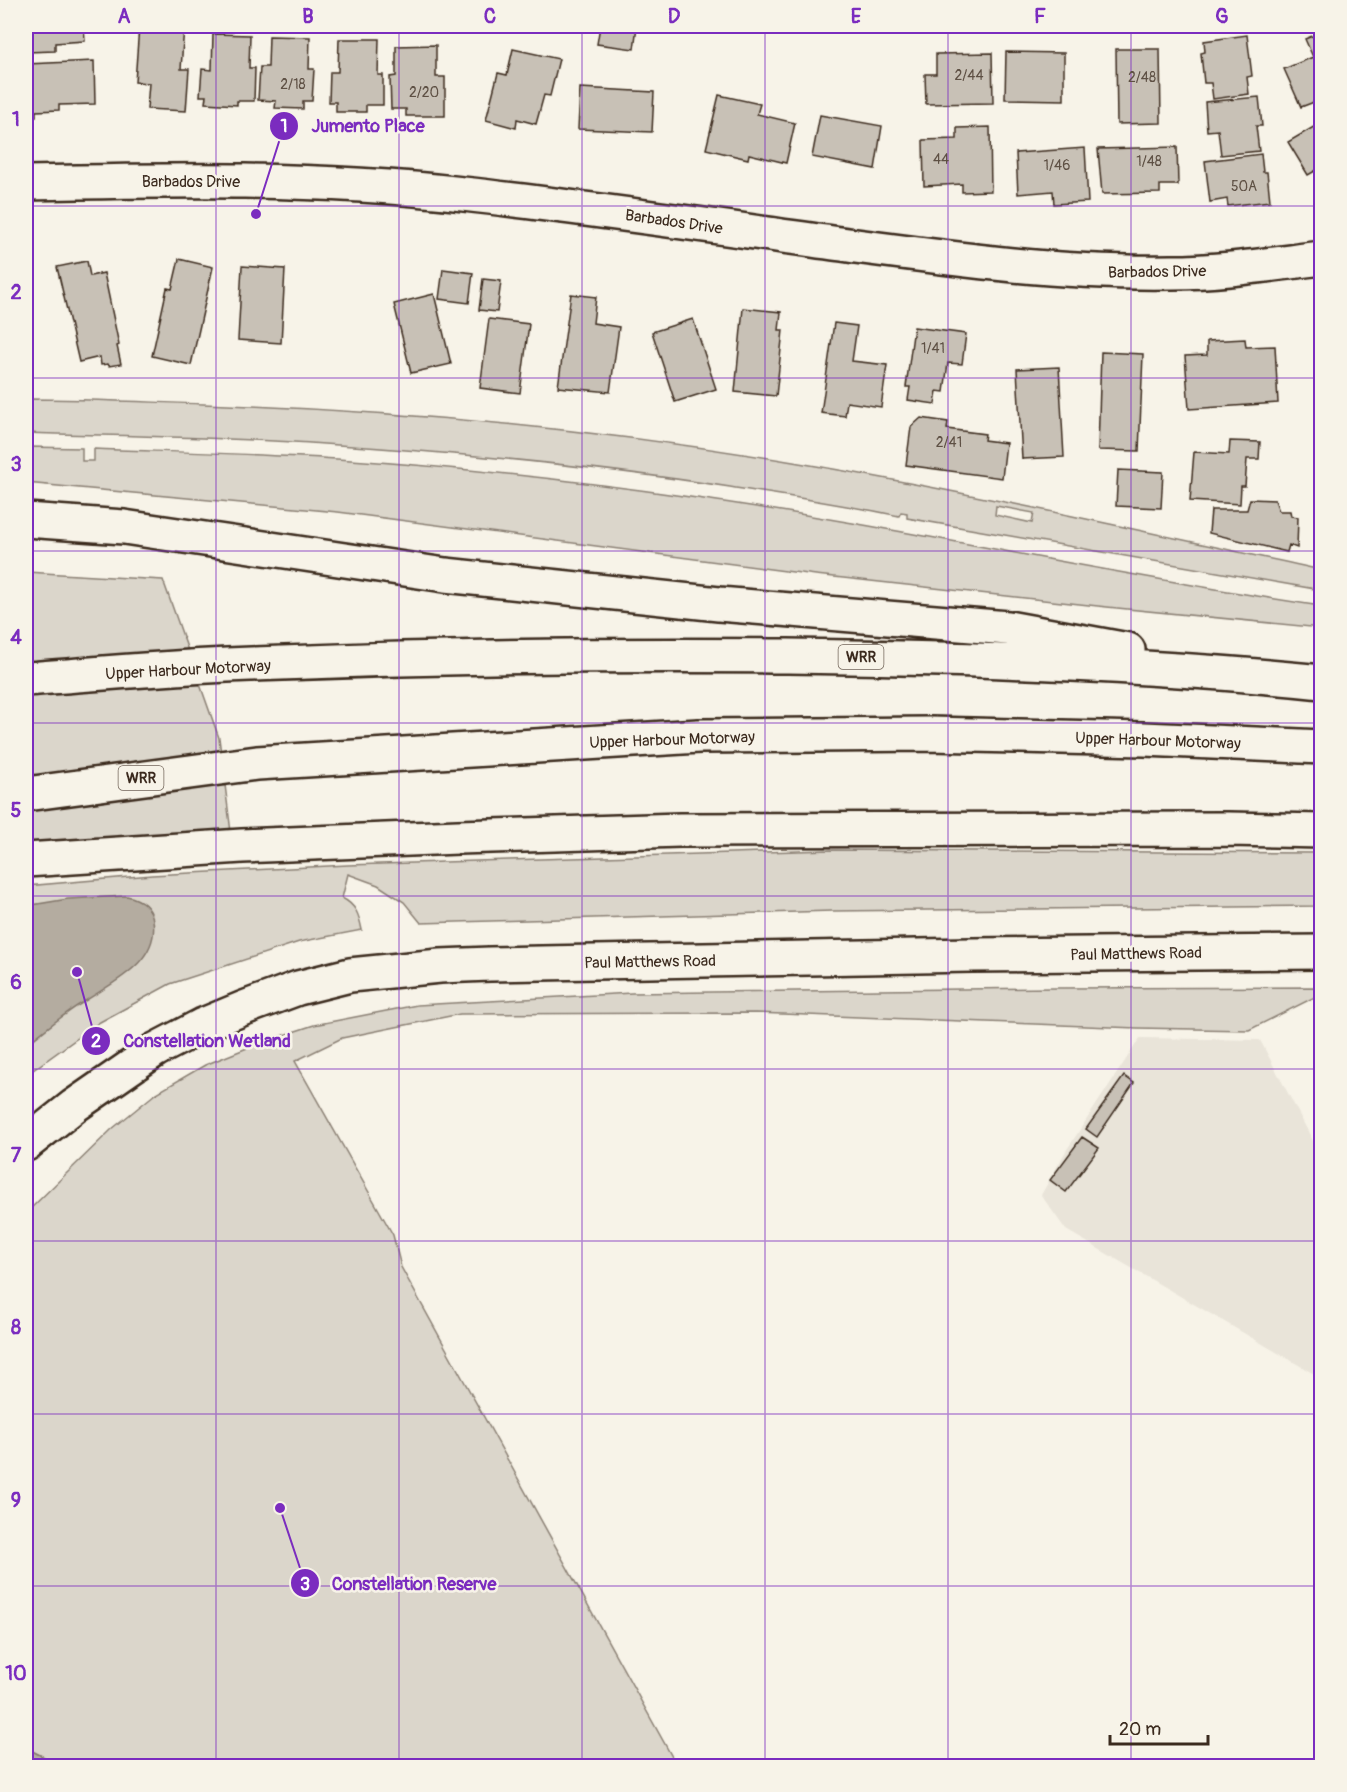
<svg xmlns="http://www.w3.org/2000/svg" width="1347" height="1792" viewBox="0 0 1347 1792" font-family="Pangolin,sans-serif">
  <style>
    .built { fill: #e9e4d9 }
    .green { fill: #dbd6cb; stroke: #8b8074; stroke-width: 1.5; fill-rule: evenodd }
    .water { fill: #b4aca0; stroke: #84786c; stroke-width: 1.5 }
    .building { fill: #c8c1b6; stroke: #3b2a1e; stroke-width: 1.5 }
    .lines { fill: none; stroke-linecap: round; stroke-linejoin: round }
    .minor-casing { stroke: #3b2a1e; stroke-width: 38 }
    .major-casing { stroke: #3b2a1e; stroke-width: 38 }
    .highway-casing { stroke: #3b2a1e; stroke-width: 38 }
    .minor { stroke: #f7f3e8; stroke-width: 33 }
    .major { stroke: #f7f3e8; stroke-width: 33 }
    .highway { stroke: #f7f3e8; stroke-width: 33 }
    .grid { fill: none; stroke: #7b2cbf; stroke-width: 1.5; stroke-opacity: 0.55 }
    .labels { text-anchor: middle; stroke-width: 5; stroke-linejoin: round; paint-order: stroke }
    .number-label { font-size: 14px; fill: #5e5044 }
    .shield { fill: #f7f3e8; stroke: #73665b; stroke-width: 1.5 }
    .shield-label { font-size: 15px; font-weight: bold; fill: #3b2a1e }
    .street-label { font-size: 16px; fill: #3b2a1e; stroke: #f7f3e8 }
    .leader { fill: none; stroke: #7b2cbf; stroke-width: 2 }
    .callout-dot { fill: #7b2cbf; stroke: #f7f3e8; stroke-width: 2 }
    .mark-label { font-size: 18px; text-anchor: middle; font-weight: bold; fill: #fff }
    .callout-label { font-size: 18px; text-anchor: middle; font-weight: bold; fill: #7b2cbf; stroke: #f7f3e8; stroke-width: 5; stroke-linejoin: round; paint-order: stroke }
    .neatline { fill: none; stroke: #7b2cbf; stroke-width: 2 }
    .grid-label { font-size: 20px; text-anchor: middle; font-weight: bold; fill: #7b2cbf }
  </style>
  <rect width="100%" height="100%" fill="#f7f3e8"/>
  <filter id="ink" filterUnits="userSpaceOnUse"><feTurbulence type="fractalNoise" baseFrequency=".0167" numOctaves="2"/><feDisplacementMap in="SourceGraphic" scale="12" xChannelSelector="R" yChannelSelector="G"/><feConvolveMatrix kernelMatrix="1 2 1 2 8 2 1 2 1" color-interpolation-filters="sRGB"/></filter>
  <g filter="url(#ink)">
    <path class="built" d="M1140 1038 1260 1040 1321 1156V1378L1066 1230 1041 1195 1066 1151Z"/>
    <path class="green" d="M26 399C85 399 144 402 203 404 401 411 597 429 793 462 970 492 1146 532 1321 570V590L907 518V513L901 512 899 516C843 504 787 496 730 487 596 466 460 453 324 444 225 437 125 436 26 433ZM996 506 1034 513 1032 523 995 515Z
      M26 447 82 448V461H94V449C175 452 256 454 337 459 455 467 573 480 690 497 901 527 1110 575 1321 606V628L1107 607 816 575 338 512 26 483Z
      M26 572 163 580 219 738 231 832 26 847Z
      M831 850 1321 853V906L832 911 421 923 404 902 378 885 348 874 342 898C356 905 359 915 362 930L299 942 170 984 100 1022 26 1075V886L152 875 348 865Z
      M1321 987V994L1249 1030 1137 1028 756 1013 460 1014 342 1038 295 1061 393 1235 401 1267 677 1766H47L44 1757 26 1748V1213L112 1129 155 1094 205 1065 262 1042 314 1025 417 1005 632 993 1056 988Z"/>
    <path class="water" d="M127 896C140 899 151 906 153 920 160 963 111 983 82 1003 62 1015 44 1031 26 1045V906L68 899Z
      M26 1748 44 1757 47 1766H26Z"/>
    <path class="building" d="M26 26H84L85 41 55 43V51L26 52Z
      M139 26H184L181 69H189L186 111 147 109 149 83 135 82Z
      M600 26H637L634 49 597 44Z
      M1027 26H1056L1055 30 1027 29Z
      M1322 32V99L1301 107 1284 69 1313 57 1305 39Z
      M213 34 250 35 249 68H255L254 101H237V105L205 103 206 96H200L202 69 212 70Z
      M1247 35 1252 76 1247 77 1249 94 1213 99 1211 83H1204L1201 53 1205 52 1204 41Z
      M269 36 310 37 309 69H314L312 101H303V109L275 108 276 101 258 100 260 67H268Z
      M339 39H379L378 75H383V105H366V112H336V102H329L330 72H338Z
      M436 45V77H445V116H406V109H391L390 77 396 76V46Z
      M513 49 559 59 550 96 544 95 536 124 517 119 516 128 486 120 498 73 507 75Z
      M1116 49H1160L1161 123 1117 124Z
      M1006 52 1064 53V100L1005 99Z
      M992 53 993 103 926 104 925 74H936V54Z
      M94 61 95 104 59 105V110L36 111V117L26 118V64Z
      M580 88 654 92 652 132 578 129Z
      M719 95 760 104 757 114 795 123 786 163 749 154 748 159 706 149Z
      M1259 97 1262 126H1256L1259 151 1221 155 1218 130 1207 131 1205 102Z
      M820 115 882 126 875 169 812 157Z
      M1322 122V167L1308 175 1288 142Z
      M990 127 991 191 962 192V184L924 186 923 140 957 139V128Z
      M1177 147 1178 185H1160V193L1102 194 1098 149Z
      M1085 148 1088 202 1054 204 1053 191 1018 194 1016 153Z
      M1261 154 1263 172H1267L1270 201 1228 206 1227 199 1210 202 1205 161Z
      M179 259 213 267 191 365 152 356 167 288 172 289Z
      M87 261 90 276 104 273 119 345 117 346 121 364 109 366 108 364 101 365 100 357 79 362 57 267Z
      M242 266 285 269 281 343 238 340Z
      M443 269 473 273 469 303 439 299Z
      M483 279 501 281 497 312 479 310Z
      M434 294 451 364 411 373 394 304Z
      M571 294 596 297 593 323 619 327 610 392 558 387Z
      M743 308 781 312 779 330H783L776 396 735 392Z
      M489 319 529 324 520 393 480 388Z
      M693 319 716 389 675 402 652 332Z
      M834 323 857 326 852 361 887 365 881 407 847 402 845 416 821 413Z
      M914 327 966 334 962 364 948 363 944 392 937 391 935 404 908 400 910 387H906Z
      M1245 339 1246 347 1275 346 1278 403 1189 409 1185 356 1207 355V341Z
      M1101 352 1143 354 1139 451 1098 450Z
      M1059 367 1064 457 1022 459 1017 369Z
      M921 418 948 422 947 429 985 434 984 440 1006 443 1002 478 906 465 911 427Z
      M1230 441 1260 442 1259 459H1247L1245 486H1241L1240 504 1190 501 1194 452 1229 454Z
      M1118 470 1163 472 1161 508 1116 506Z
      M1250 499 1275 500 1279 511H1290L1291 516 1298 517 1297 548 1289 545 1287 552 1209 533 1211 510H1247Z
      M1124 1076 1134 1083 1097 1137 1086 1129Z
      M1082 1137 1099 1148 1066 1192 1050 1180Z"/>
    <g class="lines">
      <defs>
        <path id="minor" d="M26 183C172 180 318 177 463 194 587 208 710 226 833 243 946 258 1058 274 1172 272 1222 272 1272 264 1322 258"/>
        <path id="major" d="M26 1144 74 1106 155 1050 203 1025 244 1008 298 988 350 975 440 966 490 964 972 955 1322 952"/>
        <path id="highway" d="M26 520 124 527 445 575 719 604 1008 628 1128 650
          M26 679C93 674 160 668 227 665 414 657 601 654 788 656 966 658 1144 664 1322 682
          M26 794 257 763 699 736 930 734 1144 739 1322 747
          M26 860 242 846 458 837 680 830 1228 829 1322 831"/>
      </defs>
      <use href="#minor" class="minor-casing"/>
      <use href="#major" class="major-casing"/>
      <use href="#highway" class="highway-casing"/>
      <use href="#minor" class="minor"/>
      <use href="#major" class="major"/>
      <use href="#highway" class="highway"/>
    </g>
  </g>
  <path class="grid" d="M216 26V1766M399 26V1766M582 26V1766M765 26V1766M948 26V1766M1131 26V1766M26 206H1322M26 378H1322M26 551H1322M26 723H1322M26 896H1322M26 1069H1322M26 1241H1322M26 1414H1322M26 1586H1322"/>
  <g class="labels">
    <g class="number-label">
      <text x="969" y="80">2/44</text>
      <text x="1142" y="82">2/48</text>
      <text x="293" y="89">2/18</text>
      <text x="424" y="97">2/20</text>
      <text x="941" y="164">44</text>
      <text x="1149" y="166">1/48</text>
      <text x="1057" y="170">1/46</text>
      <text x="1244" y="191">50A</text>
      <text x="933" y="353">1/41</text>
      <text x="949" y="447">2/41</text>
    </g>
    <g class="shield">
      <rect x="838.5" y="645" width="45" height="24" rx="4.5"/>
      <rect x="118.5" y="766" width="45" height="24" rx="4.5"/>
    </g>
    <g class="shield-label">
      <text x="861" y="662">WRR</text>
      <text x="141" y="783">WRR</text>
    </g>
    <g class="street-label">
      <text x="191" y="187">Barbados Drive</text>
      <text transform="translate(674 221) rotate(8)" y="6">Barbados Drive</text>
      <text transform="translate(1157 271) rotate(-1)" y="6">Barbados Drive</text>
      <text transform="translate(188 669) rotate(-3)" y="6">Upper Harbour Motorway</text>
      <text transform="translate(672 739) rotate(-2)" y="6">Upper Harbour Motorway</text>
      <text transform="translate(1158 740) rotate(2)" y="6">Upper Harbour Motorway</text>
      <text transform="translate(1136 953) rotate(-1)" y="6">Paul Matthews Road</text>
      <text transform="translate(650 961) rotate(-1)" y="6">Paul Matthews Road</text>
    </g>
  </g>
  <path class="leader" d="M256 214L284 126M77 972L96 1041M280 1508L305 1583"/>
  <g class="callout-dot">
    <circle cx="256" cy="214" r="6"/>
    <circle cx="77" cy="972" r="6"/>
    <circle cx="280" cy="1508" r="6"/>
    <circle cx="284" cy="126" r="15"/>
    <circle cx="96" cy="1041" r="15"/>
    <circle cx="305" cy="1583" r="15"/>
  </g>
  <g class="mark-label">
    <text x="284" y="132">1</text>
    <text x="96" y="1047">2</text>
    <text x="305" y="1590">3</text>
  </g>
  <g class="callout-label">
    <text x="368" y="132">Jumento Place</text>
    <text x="207" y="1047">Constellation Wetland</text>
    <text x="414" y="1590">Constellation Reserve</text>
  </g>
  <rect width="1347" height="1792" fill="none" stroke="#f7f3e8" stroke-width="66"/>
  <path d="M1110 1735v9h98v-9" fill="none" stroke="#3b2a1e" stroke-width="3"/>
  <text x="1119" y="1735" font-size="18" fill="#3b2a1e" stroke="#f7f3e8" stroke-width="4.5" paint-order="stroke">20 m</text>
  <rect x="33" y="33" width="1281" height="1726" class="neatline"/>
  <g class="grid-label">
    <text x="124" y="23">A</text>
    <text x="308" y="23">B</text>
    <text x="490" y="23">C</text>
    <text x="674" y="23">D</text>
    <text x="856" y="23">E</text>
    <text x="1040" y="23">F</text>
    <text x="1222" y="23">G</text>
    <text x="16" y="126">1</text>
    <text x="16" y="299">2</text>
    <text x="16" y="471">3</text>
    <text x="16" y="644">4</text>
    <text x="16" y="817">5</text>
    <text x="16" y="989">6</text>
    <text x="16" y="1162">7</text>
    <text x="16" y="1334">8</text>
    <text x="16" y="1507">9</text>
    <text x="16" y="1680">10</text>
  </g>
</svg>
